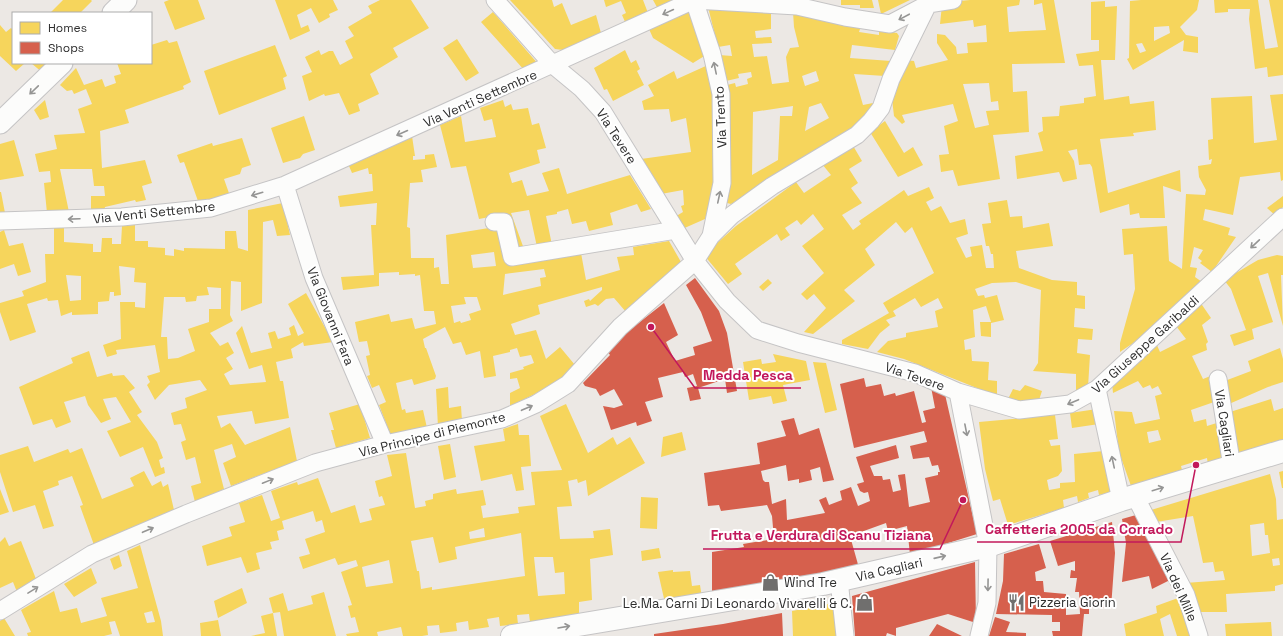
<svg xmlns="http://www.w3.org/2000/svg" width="1283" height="636" viewBox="0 0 1283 636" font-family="'Space Grotesk',sans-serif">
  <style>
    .homes { fill: #f6d55c; fill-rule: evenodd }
    .shops { fill: #d6604d }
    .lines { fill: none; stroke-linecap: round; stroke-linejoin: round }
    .minor-casing { stroke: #c5c4c5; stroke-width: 19 }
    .tertiary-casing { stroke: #c5c4c5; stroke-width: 23 }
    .secondary-casing { stroke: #c5c4c5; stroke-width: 24 }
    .minor { stroke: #fcfcfb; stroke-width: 17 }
    .tertiary { stroke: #fcfcfb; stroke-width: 21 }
    .secondary { stroke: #fcfcfb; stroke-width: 22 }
    .oneway { stroke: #959594 }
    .labels { text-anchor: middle; stroke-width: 4; stroke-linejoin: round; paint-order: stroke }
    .street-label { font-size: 13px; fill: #2e2e2e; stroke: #fff }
    .poi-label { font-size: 13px; fill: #2e2e2e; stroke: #fff; text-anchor: start }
    .leader { fill: none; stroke: #c2185b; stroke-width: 1.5 }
    .callout-dot { fill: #c2185b; stroke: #fff; stroke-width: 1.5 }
    .callout-label { font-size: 14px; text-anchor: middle; font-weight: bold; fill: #c2185b; stroke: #fff; stroke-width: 4; stroke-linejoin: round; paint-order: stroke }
  </style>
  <rect width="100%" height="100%" fill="#ece8e4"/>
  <path class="homes" d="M63 0H91L92 1 80 13H50Z
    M169 0H198L205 19 175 30 164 2Z
    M275 0H333L338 10 329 14 330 17 319 23 311 8 297 15 301 28 308 25 310 31 290 40Z
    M380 0H411L429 28 393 48 398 57 370 74 379 94 358 104 360 111 349 115 339 93 325 96 324 94 309 101 302 76 312 72 305 57 319 50 321 55 329 51H333L340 65 353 58 345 41 354 36 348 27 372 13 368 6Z
    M510 0H552L554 7 562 3 571 25 596 15 601 33 563 50 555 49Z
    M604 0H643L648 13 626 24 622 15 626 13 621 1 606 7Z
    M653 0H678L658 9Z
    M841 0H872L874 8H860V5H841Z
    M878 0H910L881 14Z
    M970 0H1020L1019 5 1007 7 1009 32 1046 30 1042 3 1034 5V0H1054L1065 63 1012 64 1013 92 1027 91 1029 132 993 135 1000 179 958 186 953 170 941 172 939 155 949 154 944 126 958 121 953 104 902 115 905 122 902 124 894 116 892 99 905 60 914 61 916 68 948 60 937 43V34L945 35 956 47 957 54 968 53 967 43 987 42 986 25 974 27 973 20 940 24 942 5 949 2ZM989 83 991 102 998 101 999 110 986 111 989 125 975 128 963 84Z
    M1141 0H1199L1197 10 1180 27 1186 35 1198 37V53L1183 51 1184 40 1133 70 1127 59 1129 58 1130 1ZM1169 26 1170 33 1154 41V27ZM1142 43 1146 51 1140 53 1136 44Z
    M1214 0H1258L1265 49 1278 47 1269 0H1283V75L1268 77 1267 67 1255 69 1249 19 1250 9H1228V12L1215 13Z
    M1105 1V7L1117 6 1115 60H1101L1104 100 1129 96 1130 104 1154 101 1156 130 1133 133 1134 136 1100 139 1108 193 1180 170 1181 192 1163 186 1165 218H1140L1139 213 1130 215 1129 204 1100 213 1092 167 1090 164 1079 165 1077 149 1068 151 1074 161 1077 179 1063 182 1059 172 1017 179 1015 156 1043 151 1038 133 1043 131 1042 117 1059 116 1060 106 1084 103V98L1096 96 1093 65 1079 66 1076 54 1099 51V40H1091V2Z
    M708 7 771 10V29L755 31 756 38 771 37 772 43 752 44 754 57 767 56 772 84 789 82 786 57 790 48 799 47 794 27 793 12 861 26 859 32 879 35V30L897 33 899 36 895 50 852 45 850 58 891 61 885 76 854 74 863 105 873 103 869 114 857 127 731 204 727 203 729 89 727 85 735 83 736 87 748 84 747 79 752 77 751 72 738 74 739 78 726 81 719 55 732 56 730 45 718 47ZM816 71 819 81 805 86 802 76ZM821 103 829 118 805 131 809 107ZM793 106 792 116H780L778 160 752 175 753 112Z
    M689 10 706 55 693 63 653 38 649 29Z
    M493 12 539 65 525 71 481 22Z
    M0 25 6 32 11 28 13 30V63H25L16 71 0 56Z
    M457 39 479 73 466 81 443 48Z
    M167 40 169 43 177 41 191 82 183 86 184 89 125 110 129 123 100 131 102 168 145 160 152 183 142 186 146 200 136 202 135 200 105 207 104 211H91V196H105L104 186H94L92 169H60L69 212 47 213 44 183 51 182 50 171 39 172 35 154 57 149 54 135 85 133 78 109 92 104 86 89 74 94 72 90 67 91 60 85 76 68 84 85 102 79 105 87 116 83 114 76 121 74 117 63H151V45Z
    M275 45 287 76 283 78 286 89 219 115 204 71Z
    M625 50 631 63 636 60 640 69 637 71 644 85 613 101 607 89 604 90 594 68Z
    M31 63H53L43 73Z
    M708 65 713 88 715 185 705 219 680 230 673 218 683 212 681 206 684 205 683 190 661 194 641 159 691 152 686 118 671 122 669 109 644 110 642 101 654 96 648 85 674 71 677 79Z
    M1283 94V180L1281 181 1280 172 1240 177 1233 215 1205 209 1203 220 1230 228 1228 235 1236 237 1212 272 1200 263 1202 261 1198 258 1203 250 1194 247 1190 267 1197 268 1195 277 1202 282 1142 337 1120 352V343L1135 289 1133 254 1124 255 1122 229 1167 226 1169 261 1182 269 1186 194 1205 195 1206 190 1199 177 1198 166 1211 164 1212 159 1209 160 1208 140 1213 139 1211 98 1252 96 1254 143 1277 140 1270 95Z
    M45 100 49 117 40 120 34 110Z
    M503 100 505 107 511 104 513 110 528 108 532 125 539 123 546 148 537 150 540 163 509 173 512 183 522 180 527 196 549 191 542 173 559 168 567 194 630 175 651 209 641 212 637 204 610 213 613 225 589 231 586 221 572 224 568 209 557 212V214L546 216 552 245 537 247 529 210 511 213 524 249 514 246 505 214 479 219 466 166 451 168 440 125 461 116 465 142 496 137 492 119 484 121 480 108Z
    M304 116 315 150 303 154 300 158 283 163 271 128Z
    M885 121 904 153 913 147 923 165 898 177 870 132Z
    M412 136 415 156H413V160L425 159V155L434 154 437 167 421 170 423 182 410 183 407 227 410 228 411 258H434V268L439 267 441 284H449L446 235 501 226 507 264 581 253 586 280 620 270 617 257 634 255 633 247 669 241 681 262 626 312 614 298 606 299 598 306 595 304 586 307 584 301 589 299 590 301 602 290V287L538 305 540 314 511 324 515 335 536 330 546 359 560 347 575 365 563 377 533 395 510 406V393L520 388 517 378 510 379V373L524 369 523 367 534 363 531 355 520 357 517 348 510 350V352L493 356 496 376 484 378 480 351 466 355 461 342 453 344 445 327 423 339 425 348H426L436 376 435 379 414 385 412 379 396 383 402 410 405 409 406 413 423 410 427 428 391 436 379 405 386 402 379 385 372 388 367 376 370 375 366 356 370 355 367 341 359 342 355 322 389 314 391 322 412 318 415 329 436 324 434 311H424L420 275 415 276V274L399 275V272L379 273V286L343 290 341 277 374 275 371 225H376L377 203 340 207 338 196 373 191 372 174H369L368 168 352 173 349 166ZM494 252 496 266 473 268 471 255ZM544 269 546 277 540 278 541 286 503 295 505 274ZM464 297H477L481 310 469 314 471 320 461 323 460 321 454 323 451 306 466 304Z
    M242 138 251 165 242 168 240 174 224 179 230 196 198 201 184 162 180 163 177 155 212 143 213 146Z
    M14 140 24 176 0 180V144Z
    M852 144 862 161 849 169 858 183 851 188 862 203 842 215 853 230 861 224 859 221 904 190 908 196 929 187 934 198 926 202 931 211 941 206 950 223 965 219 968 234 956 238 966 258 972 256 970 247 982 245 986 268H994L993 254H991L989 246H986L982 224 991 223 988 203 1007 200 1010 217 1022 216 1023 228 1049 223 1053 246 1016 251 1019 268 1052 280 1077 282V295L1085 296V309L1075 308 1074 327 1093 329 1092 340 1078 339 1077 353 1090 355 1088 387 1076 391V374L1033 371 1038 363 1041 290 1016 282 992 283 975 289 978 296 984 295 985 298 997 295 1004 320 991 323V337L981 336 980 322H991L986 306 973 310 975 337 964 340 965 350 971 349 972 361 989 362 988 380 997 381V396L904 359 877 352 888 341 906 337V333L938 327 935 311 943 308 938 298 921 307 915 298 893 311 896 316 886 320 890 325 880 333 868 349 842 344V340L889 313 883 303 934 273 912 227 905 233 896 222 865 249 875 265 844 290 855 301 813 334 804 332 826 308 814 294 807 300 801 294 824 273 802 246 824 229 813 214 801 225 797 220 785 228 790 235 781 241 777 234 735 264 742 274 728 284 704 255 736 226 796 182 804 193 831 175 822 164Z
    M0 192H1L5 213 0 214Z
    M1283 196V207L1275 215 1267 208Z
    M283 203 290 235 277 236 273 220 263 222 262 303 241 311V282L231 281 230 315 233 321 210 333 220 346 228 342 234 353 226 358 233 369 224 374 230 385 266 382 262 365 249 369 236 333 242 326 251 353 272 348 268 333 275 331 278 339 291 335 289 328 294 325 298 336 304 333 288 304 306 293 333 342 304 346 303 342 291 349 293 358 276 362 280 381H283L289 418 255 424 252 411 217 416 221 428 230 423 245 445 290 427 297 461 231 486 223 463 236 457 232 444 214 450 224 489 195 502 191 486 201 483 195 457 186 460 181 442 186 440 181 424 174 425 171 413 187 408 185 398 207 390 200 380 169 385 155 400 147 385 150 382 147 376 160 372 155 345 116 350 117 354 107 357 103 345 121 339 120 302H135V307L145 308 146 283 134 282 135 268 119 266 121 295 114 296V292H110L109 301 98 302V314L72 315V312L61 316 58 300 48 301 47 298 27 304 36 332 10 341 0 312V303L24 296 22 291 46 282 45 254H54V228L64 227V242L93 244V252H101L102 238H112V244H121L122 226 135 225V241H148V247L165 248V255L174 256V249L184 251V248L225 249V231H236L238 248 248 251V210ZM66 275 81 276V300L70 301ZM207 287 221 288V309H209V322L188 329 195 351 178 358 168 359 167 337H161L164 297H185L186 302 196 301 197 296 209 295Z
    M4 230 9 246 23 243 31 272 18 276 14 264 0 269V232Z
    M1277 255 1283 256V275H1281L1283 326 1268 273 1258 276 1273 322 1252 329 1254 339 1234 346 1230 335 1246 330 1231 289 1224 280 1258 260Z
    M768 279 772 283 763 291 759 287Z
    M1200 302 1211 318 1202 325 1208 342 1206 344 1207 350 1192 356 1203 379 1213 375 1217 401 1191 410 1194 422 1206 419 1207 426 1220 422 1223 461 1208 465 1207 458 1181 466 1182 470 1131 486 1119 452 1114 411 1132 412 1135 424 1160 419 1155 396 1162 394 1158 386 1152 389 1150 385 1143 388 1138 381 1113 393 1112 383 1156 343 1160 352 1186 339 1176 326ZM1158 430 1161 440 1149 443 1147 432Z
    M1280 348 1283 359V382L1268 387 1229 404 1222 382 1251 371 1248 361Z
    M89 351 97 377 112 373 113 376 124 375 135 388 129 392 142 412 137 415 157 442 163 458 159 460 161 468 164 467 165 473 155 477 143 447 120 457 107 431 131 422 116 397 103 399 111 419 101 423 88 405 85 396 64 402 71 422 56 428 52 419 33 425 19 387 73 363 71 358Z
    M773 354 806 361 810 380 783 385 787 401 773 404 771 396 749 400 743 362 761 359 762 364 776 362Z
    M813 362 826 363 837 410 825 413Z
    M1025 385 1042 391 1039 400 1016 403 1007 401 1013 389 1020 391Z
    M448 387 449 408 461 406 462 421 438 427 436 389Z
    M1271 399 1274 411 1283 408V440L1237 454 1230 412Z
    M360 404 370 438 336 448 331 430H334L329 413Z
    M566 404 588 453 613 437 617 445 630 437 645 463 588 496 586 480 578 483 577 479 568 481 572 506 557 507 560 539 594 538 593 531 610 529 613 555 590 559 592 600 579 602V616L530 622 529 614 517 615 518 624 500 626 499 617 487 619 489 627 469 630 468 621 456 623 457 631 440 633 439 625 427 626 428 635 422 636H403L401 627 377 632 378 636H347L346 634 359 632 355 617 351 618 348 606 352 605 341 572 358 566 356 560 338 565 335 558 303 569 299 557 310 554 305 539 325 532 322 520 316 522 313 511 282 521 284 529 277 531 279 540 270 542 272 549 256 553 260 569 247 573 241 557 207 566 202 546 232 536 229 527 245 522 239 503 262 495 271 521 280 518 271 491 297 482 298 485 318 478 331 513 355 505 360 523 372 520 369 509 385 505 382 496 379 497 375 481 392 476 387 455 406 453 415 508 426 506 425 501 433 499V494L456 489 457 494 483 490 486 505 481 506 483 518 519 513 518 507 535 505 531 472 562 470 540 416ZM484 528 485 537 470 539 469 532ZM521 533 525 576 432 590V587L421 589 419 571H417L411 541 433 537 439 563 457 559 455 547ZM534 557H553L555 573 564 572 565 594 538 596ZM389 560 393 583 366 587 362 567Z
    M1097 409 1099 424 1072 428 1070 413Z
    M1055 415 1058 439 1049 440 1051 446 1060 445 1062 471 1058 476 1047 480 1049 490 1060 488V483L1075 482 1074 454 1104 451 1111 492 1099 495 1098 490 1088 493 1089 498 1078 502 1077 496 1063 500 1064 508 1008 525 1000 499 993 501 985 469 979 422Z
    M518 424 519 435H529L531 466 521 467 524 490 516 491 512 474 481 481 474 446 505 441 503 429Z
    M682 432 686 450 661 457 663 437Z
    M450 444 456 477 444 480 438 446Z
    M28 446 34 462 68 449 70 453 82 448 102 499 134 486 130 478 144 471 152 486 161 481 163 487 168 484 174 510 94 545 80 506 83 505 72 476 58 481 59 485 43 491 54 526 43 529 35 505 13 512 0 472V455Z
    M1283 471V488H1282L1279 472Z
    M1270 474 1276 499 1277 520 1283 519V584L1275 586V591L1226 594 1227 612H1197L1185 583 1225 580 1223 571 1215 572 1213 562 1203 563 1193 516 1156 522 1151 510ZM1264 523 1265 535H1268L1270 553 1252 556 1250 525ZM1279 558 1280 565 1273 566 1272 559Z
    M0 489 9 512 0 515Z
    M641 497 658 498 657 529 640 528Z
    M5 537 9 546 21 541 36 579 17 592 13 582 0 588V542Z
    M140 545 161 621 163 636H120L115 621 109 622 112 634 104 636H28L27 633 31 632 21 610 54 591 60 612 77 608 81 623 107 616 101 598 138 588 127 551ZM152 611 155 622 147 623 144 613Z
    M659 548 661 558 642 561 641 551Z
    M119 555 122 566 114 570 110 559Z
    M91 568 97 583 74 597 64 584Z
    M673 570V572L690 571 692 586 700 585 702 598 665 603 658 572Z
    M242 588 247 603 218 618 214 601Z
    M324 592 336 636H284L280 612 273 613 269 598 283 593 288 611 313 604 311 596Z
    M1178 598 1189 626 1190 636H1177L1170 614 1160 619 1164 636H1126L1124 624 1157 613 1156 606Z
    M834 603 838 636H793L792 611Z
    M273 613 277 636H251L265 633 261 616Z
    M4 618 15 636H0V621Z
    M218 620 221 636H201L200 623Z
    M1271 622 1272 636H1226L1225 624Z"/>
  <path class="shops" d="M695 278 719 311 727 333 737 391 727 393 725 379 698 388 701 399 690 401 687 388 697 386 693 374 685 377 683 372 658 378 663 397 645 402 652 421 637 426 636 422 611 430 603 406 614 408 623 405 614 389 600 396 596 389 585 386 583 383 610 355 607 351 622 336 664 303 678 335 666 342 675 361 695 355 693 347 712 341 701 312 686 285Z
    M864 378 866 387 881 384 884 396 895 393 896 396 914 391 922 423 926 422 923 411 935 408 931 387 944 390 977 534 910 555 907 526 888 531 886 523 850 536 859 568 712 592V552L744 547 743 544 774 539 772 516 767 505 721 511 719 505 708 506 704 473 760 464 757 443 786 436 781 421 794 418 799 435 819 428 834 480 823 482 820 467 810 470 812 480 799 483V479L788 481 786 465 761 471 763 480 765 482H769L772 504 786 499 787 520 825 513 819 500 826 497 829 505 842 500 840 491 851 487 858 506 870 501 868 492 864 493 860 491 857 484 864 482 856 457 896 445 899 458 870 466 874 476H882L883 480 890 479 893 492 901 490 898 475 905 474 909 507 930 502 925 478 938 475V472H940L938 465 932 466 929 457 913 459 910 446 927 442 924 431 854 448 840 384Z
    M1136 515 1170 580 1152 589 1149 576 1122 582 1126 543 1122 519Z
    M1112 522 1115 553 1111 608H1089V614H1084L1082 636H1053L1052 631H1060V622H1052V615L996 614 1003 581 1004 554 1039 544 1046 568 1035 572 1036 581H1043L1044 592 1066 594V615L1080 614 1079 592H1075L1077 578H1070L1071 570 1075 571V561L1058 566 1050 541Z
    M975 562 976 623 948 614 896 628V636L887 633 886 636H855L852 596Z
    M782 613 783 636H654V634L723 624Z
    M995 617 1010 622 1006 632 1026 633V636H989Z
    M937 624 962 636H929Z"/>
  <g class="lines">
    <defs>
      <path id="minor" d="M495 0 553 65 582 89 603 112 695 261 727 301 757 330 798 343 915 373 958 392 1019 410 1070 404 1097 389 1283 217
        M694 0 712 54 721 94 722 183 711 236
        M285 185 314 278 385 444
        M0 221 122 217 211 208 285 185 694 0 797 6 845 17 890 24 928 4 953 0
        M494 222H504L512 257 676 230
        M1218 379 1232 467
        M1097 389 1121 500
        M958 392 988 546 987 603 979 636
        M1135 496 1186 595 1199 636
        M839 580 845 636
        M0 611 92 554 186 514 315 463 385 444 502 419 536 404 568 384 620 327 695 261 711 236 732 215 772 186 857 135 871 121 881 108 891 79 930 0"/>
      <path id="tertiary" d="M113 13 126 0
        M0 123 62 63"/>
      <path id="secondary" d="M512 636 823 584 988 546 1121 500 1283 451"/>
    </defs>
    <use href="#minor" class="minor-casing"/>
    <use href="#tertiary" class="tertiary-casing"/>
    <use href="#secondary" class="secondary-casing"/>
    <use href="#minor" class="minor"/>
    <use href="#tertiary" class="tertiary"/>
    <use href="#secondary" class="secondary"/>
  </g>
  <defs><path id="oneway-shaft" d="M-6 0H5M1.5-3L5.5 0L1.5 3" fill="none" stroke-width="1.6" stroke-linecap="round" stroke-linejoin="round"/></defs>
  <g class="oneway">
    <use href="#oneway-shaft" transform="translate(668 12) rotate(155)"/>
    <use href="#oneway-shaft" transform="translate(904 17) rotate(152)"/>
    <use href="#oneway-shaft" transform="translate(715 68) rotate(-102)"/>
    <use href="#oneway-shaft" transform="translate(34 90) rotate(136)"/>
    <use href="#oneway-shaft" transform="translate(402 133) rotate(156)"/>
    <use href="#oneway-shaft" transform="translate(257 194) rotate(163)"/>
    <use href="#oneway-shaft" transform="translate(719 197) rotate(-78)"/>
    <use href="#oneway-shaft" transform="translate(74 219) rotate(178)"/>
    <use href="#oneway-shaft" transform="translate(1255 244) rotate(137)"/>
    <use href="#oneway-shaft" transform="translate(1073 402) rotate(157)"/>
    <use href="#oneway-shaft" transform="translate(527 408) rotate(-23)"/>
    <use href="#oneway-shaft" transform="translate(966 430) rotate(79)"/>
    <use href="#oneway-shaft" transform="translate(1113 462) rotate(-102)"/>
    <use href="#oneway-shaft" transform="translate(268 481) rotate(-22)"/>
    <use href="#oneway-shaft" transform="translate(1158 489) rotate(-17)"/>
    <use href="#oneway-shaft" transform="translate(148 530) rotate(-23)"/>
    <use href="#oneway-shaft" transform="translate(940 557) rotate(-13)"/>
    <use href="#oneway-shaft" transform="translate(988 585) rotate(91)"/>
    <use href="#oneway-shaft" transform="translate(33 590) rotate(-32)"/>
    <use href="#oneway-shaft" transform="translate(564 627) rotate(-10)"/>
  </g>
  <defs>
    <symbol id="shop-bare" viewBox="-9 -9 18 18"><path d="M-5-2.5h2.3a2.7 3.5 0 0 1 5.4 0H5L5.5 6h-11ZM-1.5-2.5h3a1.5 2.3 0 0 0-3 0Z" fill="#706f6e" stroke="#fff" stroke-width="2.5" paint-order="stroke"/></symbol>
    <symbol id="restaurant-bare" viewBox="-9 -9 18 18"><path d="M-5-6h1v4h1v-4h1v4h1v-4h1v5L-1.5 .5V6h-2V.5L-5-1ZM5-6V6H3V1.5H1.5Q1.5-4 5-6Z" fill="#706f6e" stroke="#fff" stroke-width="2.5" paint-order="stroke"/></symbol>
  </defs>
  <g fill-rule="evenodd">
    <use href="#shop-bare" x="758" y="570" width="25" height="25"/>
    <use href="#restaurant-bare" x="1004" y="590" width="25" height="25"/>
    <use href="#shop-bare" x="852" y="590" width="25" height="25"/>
  </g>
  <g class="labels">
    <g class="street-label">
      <text transform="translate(480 98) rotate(-24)" y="5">Via Venti Settembre</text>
      <text transform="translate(720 117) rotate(-93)" y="5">Via Trento</text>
      <text transform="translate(617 136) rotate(57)" y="5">Via Tevere</text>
      <text transform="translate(154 212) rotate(-6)" y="5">Via Venti Settembre</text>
      <text transform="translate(331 316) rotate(68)" y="5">Via Giovanni Fara</text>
      <text transform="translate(1145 344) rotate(-42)" y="5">Via Giuseppe Garibaldi</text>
      <text transform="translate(915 376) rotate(19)" y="5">Via Tevere</text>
      <text transform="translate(1225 423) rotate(81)" y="5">Via Cagliari</text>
      <text transform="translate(432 434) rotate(-14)" y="5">Via Principe di Piemonte</text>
      <text transform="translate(889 569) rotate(-13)" y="5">Via Cagliari</text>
      <text transform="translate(1179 587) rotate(66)" y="5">Via dei Mille</text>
    </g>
    <g class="poi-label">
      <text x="784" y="587">Wind Tre</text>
      <text x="1029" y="607">Pizzeria Giorin</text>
      <text x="852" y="608" text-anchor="end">Le.Ma. Carni Di Leonardo Vivarelli &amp; C.</text>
    </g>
  </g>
  <path class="leader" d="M651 327L695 388H801M1196 465L1181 542H977M963 500L940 549H703"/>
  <g class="callout-dot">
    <circle cx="651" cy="327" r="4"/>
    <circle cx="1196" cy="465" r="4"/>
    <circle cx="963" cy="500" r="4"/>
  </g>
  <g class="callout-label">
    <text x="748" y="380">Medda Pesca</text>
    <text x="1079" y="534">Caffetteria 2005 da Corrado</text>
    <text x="821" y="540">Frutta e Verdura di Scanu Tiziana</text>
  </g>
  <rect x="12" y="12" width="140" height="52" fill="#ffffff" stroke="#ababab"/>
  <rect x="20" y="22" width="20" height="12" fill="#f6d55c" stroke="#ababab"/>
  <text x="48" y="32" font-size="12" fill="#2e2e2e">Homes</text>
  <rect x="20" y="42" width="20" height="12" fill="#d6604d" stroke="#ababab"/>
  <text x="48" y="52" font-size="12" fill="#2e2e2e">Shops</text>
</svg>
